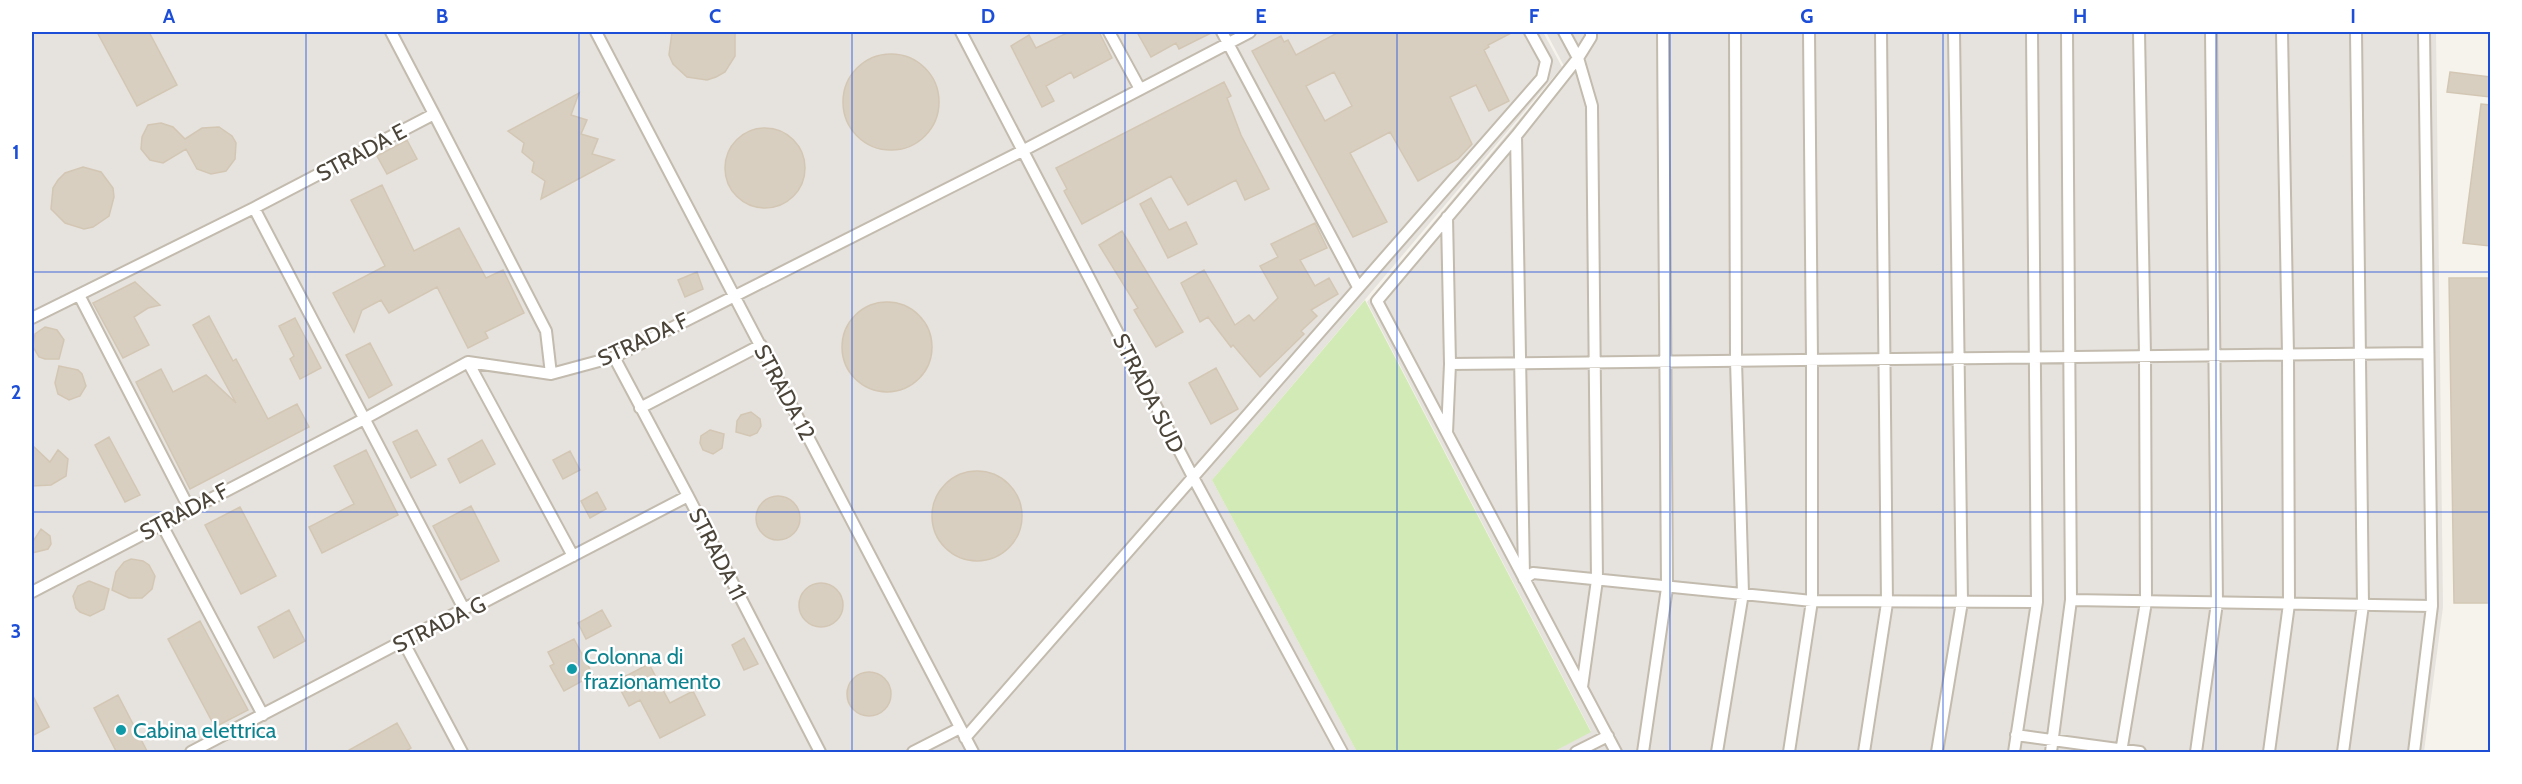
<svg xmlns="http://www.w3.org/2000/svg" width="2522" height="784" viewBox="0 0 2522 784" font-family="Cabin,sans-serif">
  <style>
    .industrial { fill: #e6e2dd }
    .green { fill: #d2eab5 }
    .building { fill: #d8cfc1; stroke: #d3c7b4; stroke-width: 1.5; fill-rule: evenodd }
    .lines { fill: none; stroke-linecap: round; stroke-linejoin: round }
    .lane-casing { stroke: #c2bbae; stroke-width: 14 }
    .lane { stroke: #fff; stroke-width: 10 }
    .grid { fill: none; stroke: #1d4ed8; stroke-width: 1.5; stroke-opacity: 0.55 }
    .culture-dot { fill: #0f9aa8; stroke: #fff; stroke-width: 2 }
    .labels { text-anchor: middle; stroke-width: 5; stroke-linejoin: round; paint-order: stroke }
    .street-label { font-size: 22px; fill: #4b4439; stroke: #fff }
    .culture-label { font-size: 22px; fill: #0d838f; stroke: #fff; text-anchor: start }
    .neatline { fill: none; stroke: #1d4ed8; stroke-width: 2 }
    .grid-label { font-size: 20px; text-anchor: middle; font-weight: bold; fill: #1d4ed8 }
  </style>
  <rect width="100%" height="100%" fill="#f6f3ec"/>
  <path class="industrial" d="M32 32H1543L1562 67 1212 480 1357 752H32Z
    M1546 32H2436L2443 607 2424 752H1553L1591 731 1367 302 1564 66Z"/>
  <path class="green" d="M1365 300 1591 732 1553 752H1357L1212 480Z"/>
  <path class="building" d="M97 32H149L177 85 137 106Z
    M672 32H735V56L725 72 716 77 707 80 687 77 673 64 669 55Z
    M1069 32H1099L1112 58 1074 78 1071 72 1046 86 1054 101 1042 107 1011 46 1029 35 1036 48Z
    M1137 32H1213L1179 49 1176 43 1151 57Z
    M1339 32H1513L1488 45 1489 47 1484 50 1509 101 1489 111 1476 85 1450 97 1472 144 1458 159 1418 181 1390 132 1350 153 1387 222 1353 237 1252 51 1281 36 1284 42 1288 40 1296 55ZM1334 72 1352 106 1325 121 1306 86Z
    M843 102a48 48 0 1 1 96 0a48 48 0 1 1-96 0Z
    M2450 72 2490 77V97L2447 92Z
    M1224 82 1231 96 1227 98 1241 135 1269 189 1245 200 1236 180 1188 205 1171 176 1082 224 1064 191 1067 189 1056 168Z
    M579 93 571 115 587 120 581 134 598 139 592 154 614 160 541 199 545 181 532 172 534 162 522 152 524 143 508 131Z
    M2481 104 2490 105V246L2463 243Z
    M161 123 173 127 185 139 202 128 219 127 232 136 236 143 235 159 226 171 211 174 197 169 186 149 163 163 150 160 141 149 142 137 148 125Z
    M725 168a40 40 0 1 1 80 0a40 40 0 1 1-80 0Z
    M407 140 417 159 387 174 377 156Z
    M83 167 101 172 113 188 114 197 109 216 93 227 84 229 65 223 51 209 53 188 58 180 65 173Z
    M382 185 414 251 459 228 486 278 503 270 524 313 485 332 488 338 468 348 437 287 389 313 381 300 362 310 354 332 333 293 385 266 351 200Z
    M1151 198 1169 230 1186 222 1197 244 1168 258 1140 204Z
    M1315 223 1327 248 1300 260 1315 286 1329 278 1338 294 1311 310 1317 316 1301 331 1304 334 1260 377 1233 345 1231 347 1208 317 1200 322 1181 283 1204 270 1235 325 1249 315 1254 321 1278 298 1260 266 1278 257 1271 244Z
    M1122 231 1183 332 1156 347 1134 310 1138 308 1099 245Z
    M697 272 703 289 685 297 678 280Z
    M2449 278H2490V603H2454Z
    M135 282 160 305 148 308 134 317 149 345 123 358 93 303Z
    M842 347a45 45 0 1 1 90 0a45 45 0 1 1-90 0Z
    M209 316 233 361 236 359 268 419 297 404 309 427 190 489 136 382 161 369 173 392 206 375 236 403 193 325Z
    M295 318 321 368 300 379 290 359 294 356 279 326Z
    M45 327 57 330 64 340 59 359H45L39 357 33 347 35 334Z
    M370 343 392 385 369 398 346 355Z
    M59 366 78 370 82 374 86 386 80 396 69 400 58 394 55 383Z
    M1216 368 1238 409 1211 424 1189 383Z
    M751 412 760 419 761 426 757 433 750 436 736 432 737 421 741 415Z
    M417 430 436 465 411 478 393 442Z
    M710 430 724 434 722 448 713 454 703 450 700 443 701 436Z
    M109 437 140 495 125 502 95 445Z
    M482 440 495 464 460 483 448 459Z
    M32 445 50 462 58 450 68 459 66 476 51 485 32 486Z
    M366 450 398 515 322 553 309 527 354 504 334 466Z
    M570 451 580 470 563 479 553 460Z
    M932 516a45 45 0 1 1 90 0a45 45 0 1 1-90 0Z
    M597 492 606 509 590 518 581 501Z
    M756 518a22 22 0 1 1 44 0a22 22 0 1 1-44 0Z
    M471 506 499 561 461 580 433 526Z
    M240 507 276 576 241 594 205 525Z
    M41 529 50 536 51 544 48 549 32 553V543Z
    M131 559 143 561 149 565 155 576 152 589 142 598H129L112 590 116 572 124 562Z
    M89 581 109 589 104 609 90 616 80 612 76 608 73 596 78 586Z
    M799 605a22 22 0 1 1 44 0a22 22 0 1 1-44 0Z
    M289 610 305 641 274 658 258 627Z
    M602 610 611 626 586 639 578 623Z
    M200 621 248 710 215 727 168 639Z
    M744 638 758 664 744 670 732 645Z
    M574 639 593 675 564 691 550 666 554 664 548 652Z
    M649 664 670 703 693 691 705 715 660 738 640 700 629 706 616 681Z
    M847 694a22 22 0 1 1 44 0a22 22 0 1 1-44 0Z
    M32 694 49 727 32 736Z
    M118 695 148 753H117L94 708Z
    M397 723 411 748 403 753H344Z"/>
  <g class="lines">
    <defs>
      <path id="lane" d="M391 32 434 114
        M596 32 973 752
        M961 32 1194 479 1342 752
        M1109 32 1140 89
        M1222 32 1358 287
        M1564 32 1578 58 1516 136 1377 301 1616 752
        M1516 136 1524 576
        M254 208 464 609
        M79 295 189 508
        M32 318 254 208 434 114 546 331 551 374
        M614 357 688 496 820 752
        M468 362 573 556
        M1450 364 2428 353
        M640 408 761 345
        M1447 433 1450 364 1447 217
        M161 523 263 715
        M1524 579 1533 573 1812 601 2037 602
        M32 592 364 419 468 362 551 374 614 357 1024 150 1250 32
        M2071 600 2432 606
        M403 641 462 752
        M1582 687 1597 580 1592 106 1578 58 1591 37V32
        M2016 735 2140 752
        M965 738 1542 78 1546 61 1530 32
        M191 752 464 609 477 602H484L688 496
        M913 752 960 728
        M1576 752 1608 736
        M1643 752 1667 588 1663 32
        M1717 752 1743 593 1736 361 1735 32
        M1789 752 1812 601V360L1809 32
        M1864 752 1887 603 1881 32
        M1937 752 1962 602 1954 32
        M2014 752 2037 602 2032 32
        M2051 752 2071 600 2067 32
        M2121 752 2146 602 2145 356 2139 32
        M2196 752 2217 603 2211 32
        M2269 752 2289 604 2288 354 2282 32
        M2343 752 2363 605 2356 32
        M2414 752 2432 606 2424 32"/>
    </defs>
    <use href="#lane" class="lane-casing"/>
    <use href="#lane" class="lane"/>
  </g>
  <path class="grid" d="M306 32V752M579 32V752M852 32V752M1125 32V752M1397 32V752M1670 32V752M1943 32V752M2216 32V752M32 272H2490M32 512H2490"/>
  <g class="culture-dot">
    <circle cx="572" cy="669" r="6"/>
    <circle cx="121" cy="730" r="6"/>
  </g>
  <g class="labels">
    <g class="street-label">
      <text transform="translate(361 152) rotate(-28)" y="8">STRADA E</text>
      <text transform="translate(643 339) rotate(-25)" y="8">STRADA F</text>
      <text transform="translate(785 392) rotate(62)" y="8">STRADA 12</text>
      <text transform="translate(1149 393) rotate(63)" y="8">STRADA SUD</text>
      <text transform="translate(184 511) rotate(-28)" y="8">STRADA F</text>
      <text transform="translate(718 554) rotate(63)" y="8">STRADA 11</text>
      <text transform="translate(439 624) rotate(-26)" y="8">STRADA G</text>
    </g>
    <g class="culture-label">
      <text x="584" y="664">Colonna di<tspan x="584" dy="25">frazionamento</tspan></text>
      <text x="133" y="738">Cabina elettrica</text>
    </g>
  </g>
  <rect width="2522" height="784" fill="none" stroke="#ffffff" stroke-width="66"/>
  <rect x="33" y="33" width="2456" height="718" class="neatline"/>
  <g class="grid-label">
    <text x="169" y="23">A</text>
    <text x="442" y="23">B</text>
    <text x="715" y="23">C</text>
    <text x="988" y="23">D</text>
    <text x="1261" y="23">E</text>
    <text x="1534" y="23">F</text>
    <text x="1807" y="23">G</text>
    <text x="2080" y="23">H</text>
    <text x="2353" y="23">I</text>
    <text x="16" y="159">1</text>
    <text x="16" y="399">2</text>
    <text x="16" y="638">3</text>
  </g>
</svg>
